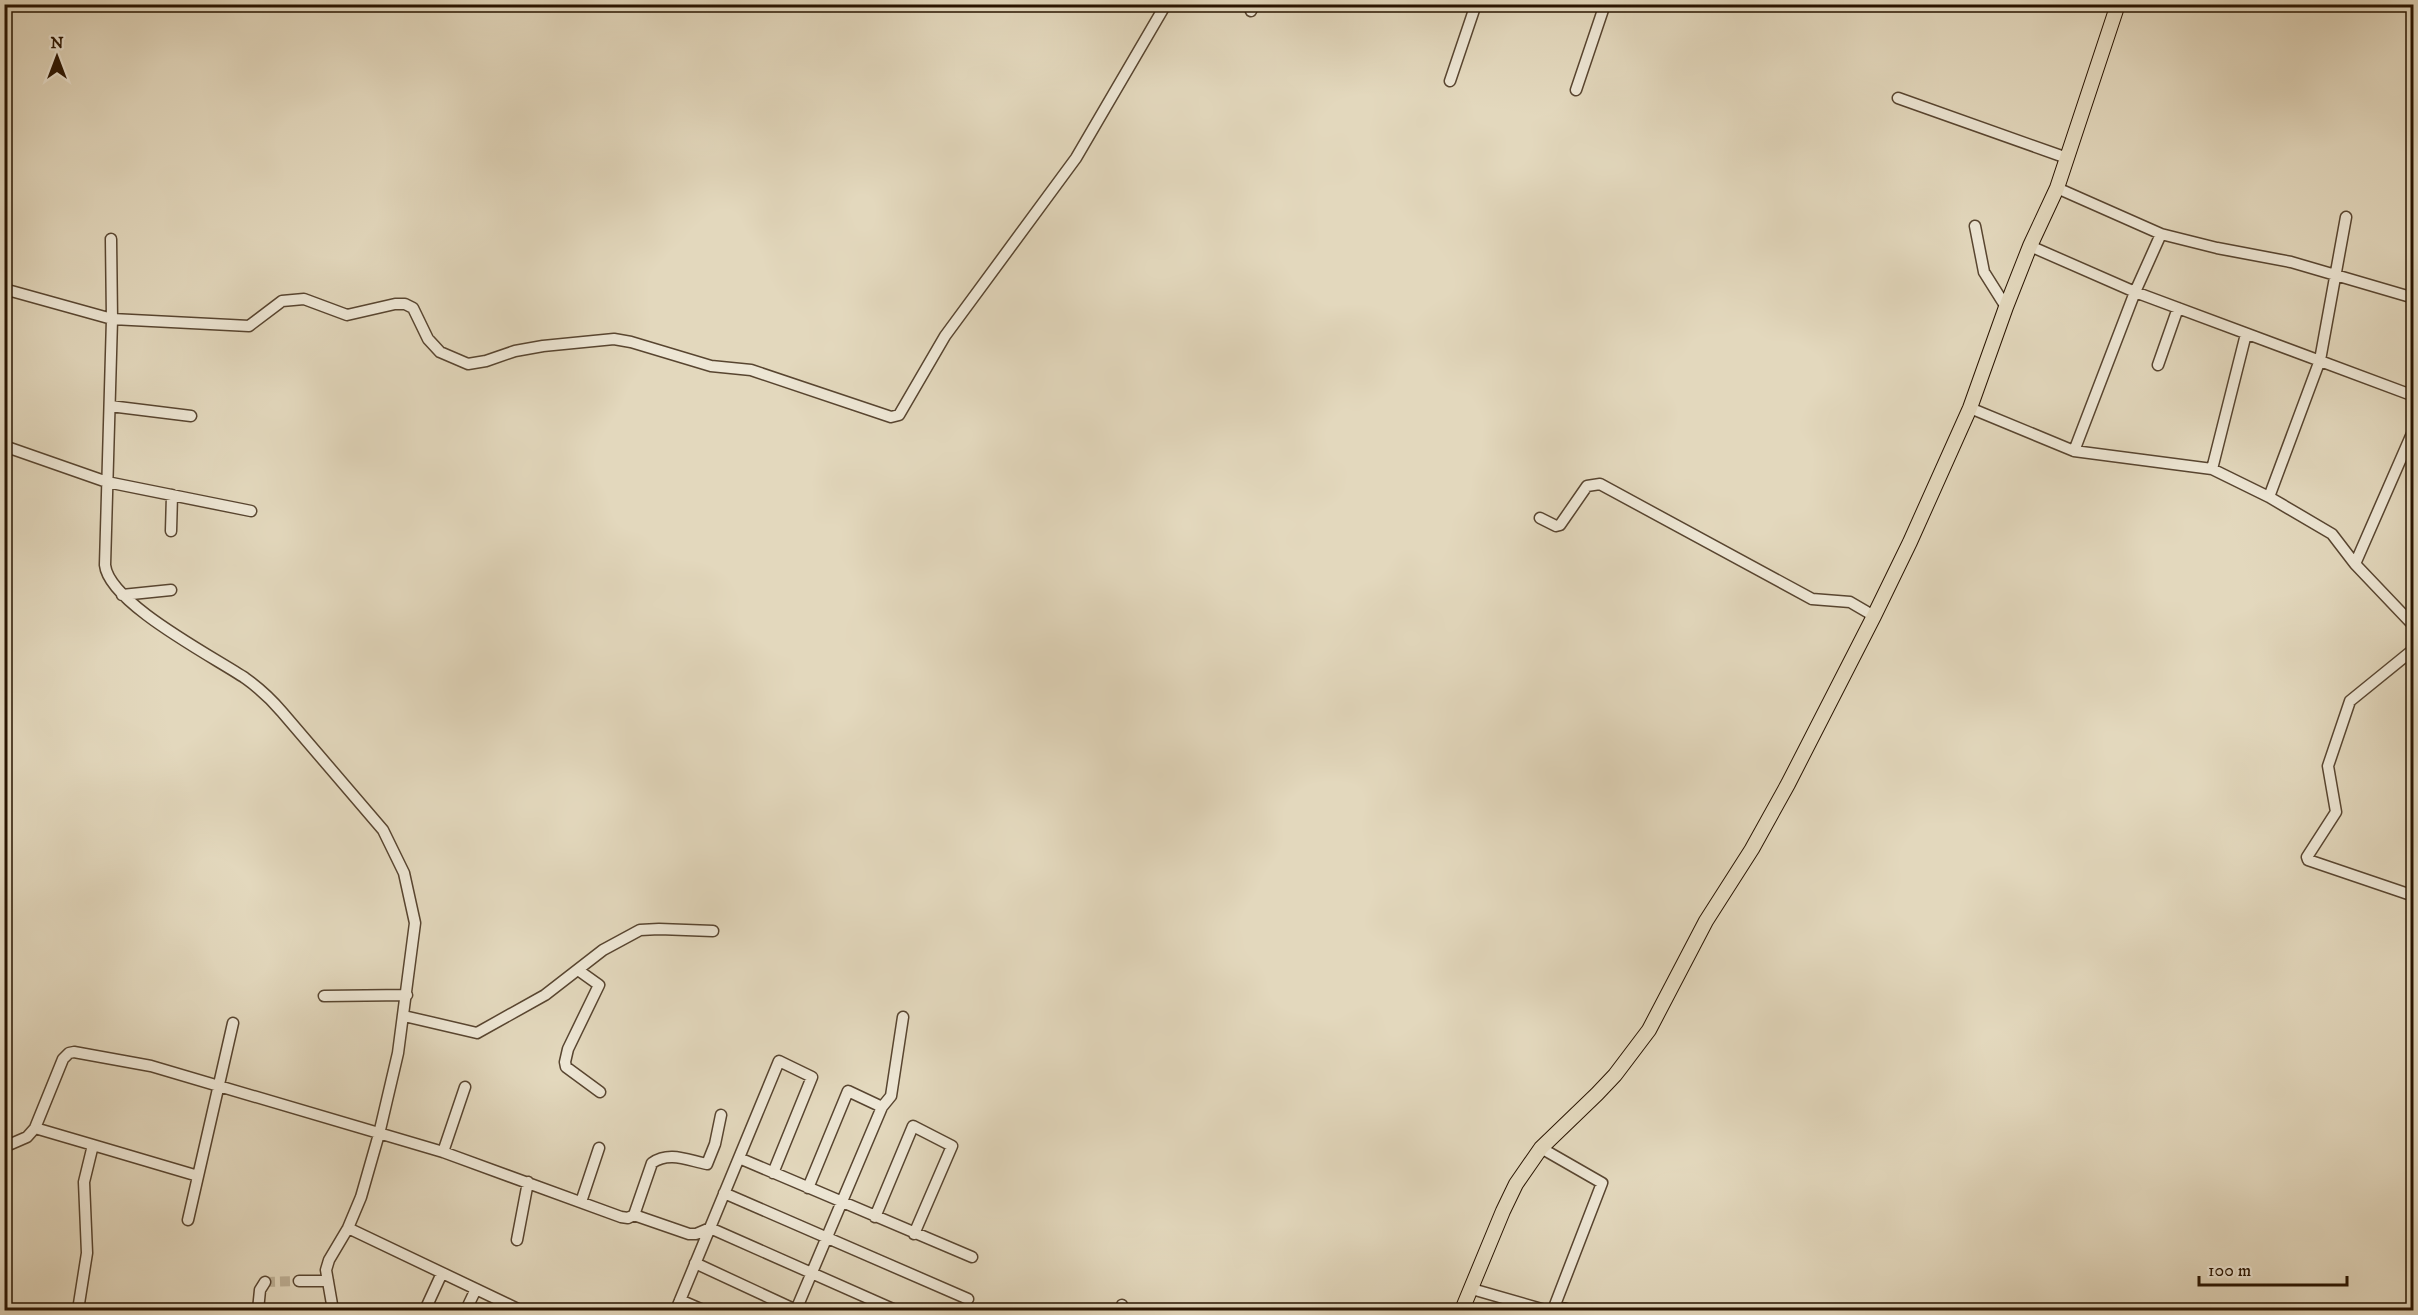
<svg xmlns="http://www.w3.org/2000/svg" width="2418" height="1315" viewBox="0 0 2418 1315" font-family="'IM FELL DW Pica',serif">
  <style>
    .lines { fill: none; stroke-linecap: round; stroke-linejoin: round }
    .minor-tunnel { stroke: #beb197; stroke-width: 10; stroke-dasharray: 10 5; stroke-linecap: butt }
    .minor-casing { stroke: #584530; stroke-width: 13 }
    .major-casing { stroke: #291401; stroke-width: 16 }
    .minor { stroke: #ede6d4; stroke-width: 10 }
    .major { stroke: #e3d8bd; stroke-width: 14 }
  </style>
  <rect width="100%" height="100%" fill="#e3d8bd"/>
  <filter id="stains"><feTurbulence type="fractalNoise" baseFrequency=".00333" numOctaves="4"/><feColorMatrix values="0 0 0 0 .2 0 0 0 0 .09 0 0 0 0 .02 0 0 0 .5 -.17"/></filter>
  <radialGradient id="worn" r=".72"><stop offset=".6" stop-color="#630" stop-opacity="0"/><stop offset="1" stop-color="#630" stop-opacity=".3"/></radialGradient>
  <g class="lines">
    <path class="minor-tunnel" d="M265 1282 299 1281"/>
    <defs>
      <path id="minor" d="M1251 11 1254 4
        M1450 81 1476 4
        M1576 90 1605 4
        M1898 98 2067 158
        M2057 188 2161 234 2217 248 2291 262 2414 298
        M1975 226 1984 272 2006 307
        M111 239 112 319 105 565C109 603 212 656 245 678 259 688 271 699 282 712L383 830 404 873 415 923 398 1053 379 1134 361 1197 348 1228 329 1260 326 1270 333 1310
        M2030 246 2135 292 2414 396
        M4 289 112 319 230 325 249 326 282 301 304 299 347 315 395 304H405L413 308 428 339 440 352 468 364 486 361 515 351 543 346 614 339 631 342 711 366 751 370 891 417 899 415 945 336 1076 158 1166 4
        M2158 365 2178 308
        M110 406 191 416
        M1970 408 2074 451 2212 469 2269 497 2332 534 2355 564 2414 626
        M4 446 107 482 251 511
        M2074 451 2135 292 2161 234
        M2212 469 2246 334
        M2269 497 2320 360 2346 217
        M1540 518 1556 526 1560 525 1587 486 1600 484 1812 599 1850 602 1874 616
        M171 531 172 495
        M2355 564 2414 429
        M122 595 171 590
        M2414 649 2350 701 2328 766 2336 812 2307 857 2308 860 2414 896
        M578 970 599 985 568 1049 565 1062 566 1067 600 1092
        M324 996 407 995
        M404 1016 477 1033 545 995 603 950 640 930 659 929 713 931
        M35 1128 93 1145
        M4 1147 27 1137 35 1128 63 1059 69 1053 74 1052 151 1066 443 1152 621 1217 628 1218 634 1215 652 1163C669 1151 687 1160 707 1164L715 1144 721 1115
        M1541 1148 1602 1183 1553 1310
        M443 1152 465 1087
        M739 1158 972 1257
        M808 1188 848 1091 882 1107
        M724 1193 968 1299
        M581 1202 599 1148
        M634 1215 689 1234H696L710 1228 895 1310
        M875 1217 913 1126 952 1146 914 1234
        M188 1220 233 1023
        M348 1228 520 1310
        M517 1240 528 1182
        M695 1263 796 1310
        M299 1281H328
        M1472 1289 1545 1310
        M680 1300 703 1310
        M1122 1305 1124 1310
        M1556 1306 1570 1310
        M78 1310 87 1253 84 1182 93 1145 198 1176
        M258 1310 260 1290 265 1282
        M425 1310 442 1273
        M466 1310 476 1289
        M676 1310 779 1061 812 1077 773 1173
        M796 1310 882 1107 891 1096 903 1017"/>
      <path id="major" d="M1462 1310 1503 1211 1516 1184 1541 1148 1597 1094 1615 1075 1649 1030 1706 921 1752 849 1788 784 1874 616 1910 542 1970 408 2006 307 2030 246 2057 188 2118 4"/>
    </defs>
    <use href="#minor" class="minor-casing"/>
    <use href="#major" class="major-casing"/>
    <use href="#minor" class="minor"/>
    <use href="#major" class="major"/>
  </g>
  <rect width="2418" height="1315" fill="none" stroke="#e3d8bd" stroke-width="24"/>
  <rect x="6" y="6" width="2406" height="1303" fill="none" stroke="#291401" stroke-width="3"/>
  <rect x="12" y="12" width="2394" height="1291" fill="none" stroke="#291401" stroke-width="1.5"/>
  <g transform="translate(57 57)" stroke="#ede6d4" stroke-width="4.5" paint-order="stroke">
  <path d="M0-4.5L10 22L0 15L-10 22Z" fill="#291401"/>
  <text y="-9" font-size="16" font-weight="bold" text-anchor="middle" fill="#291401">N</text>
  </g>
  <path d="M2199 1276v9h148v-9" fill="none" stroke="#291401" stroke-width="3"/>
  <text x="2208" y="1276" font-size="18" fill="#291401" stroke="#ede6d4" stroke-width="4.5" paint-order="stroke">100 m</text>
  <rect width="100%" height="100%" filter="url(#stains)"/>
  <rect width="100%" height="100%" fill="url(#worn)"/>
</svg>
